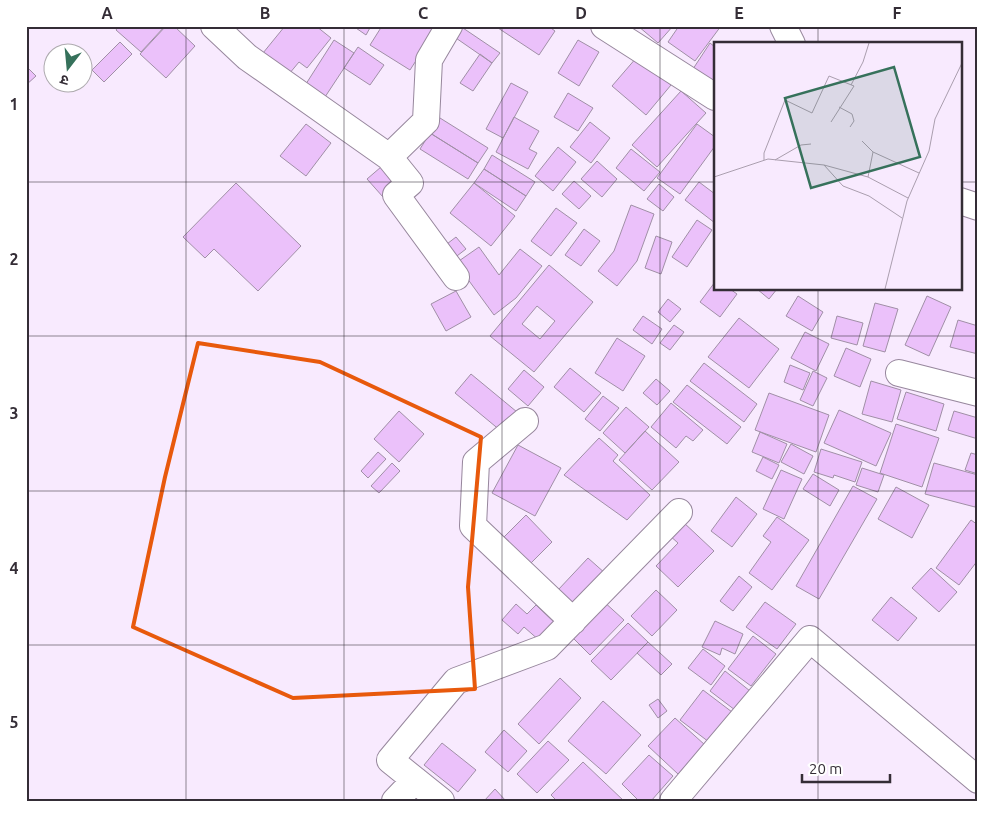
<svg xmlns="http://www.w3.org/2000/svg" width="1004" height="827" viewBox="0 0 1004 827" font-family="Ubuntu,'Noto Sans Devanagari',sans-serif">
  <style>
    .building { fill: #ebc1fa; stroke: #a08fa6; fill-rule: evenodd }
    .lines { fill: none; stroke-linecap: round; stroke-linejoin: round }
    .minor-casing { stroke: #97879d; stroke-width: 28 }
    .minor { stroke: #fff; stroke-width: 26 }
    .marked { fill: none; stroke: #e8590c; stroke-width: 4; stroke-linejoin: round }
    .grid { fill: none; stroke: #342d36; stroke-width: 1; stroke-opacity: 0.55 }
    .inset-road { fill: none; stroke: #aa9eae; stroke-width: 1 }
    .view { fill: #36715b; fill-opacity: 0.15; stroke: #36715b; stroke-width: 2.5 }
    .inset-edge { fill: none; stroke: #342d36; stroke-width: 2.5 }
    .neatline { fill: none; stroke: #342d36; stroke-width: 2 }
    .grid-label { font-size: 16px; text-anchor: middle; font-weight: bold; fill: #342d36 }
  </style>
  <rect width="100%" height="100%" fill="#f8eafe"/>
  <path class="building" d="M119 26H165L141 52 116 30Z
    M166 26H174L195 46 166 78 140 54Z
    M285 26H316L331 38 307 68 299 62 289 74 263 53Z
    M353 26H371L366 35Z
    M382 26H427L435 31 410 70 370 45Z
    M460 26 500 53 492 63 453 36Z
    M495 26H548L555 31 539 55Z
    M638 26H673L658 43Z
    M679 26H721L695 61 668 42Z
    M334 40 354 53 323 100 304 87Z
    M578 40 599 52 579 86 558 73Z
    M120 42 132 54 104 82 92 70Z
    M710 43 715 47V87L691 72Z
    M358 47 384 65 370 85 344 68Z
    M480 54 492 63 473 91 460 83Z
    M637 57 671 85 646 115 612 86Z
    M26 66 36 76 26 85Z
    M511 83 528 92 503 138 486 129Z
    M681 91 706 113 657 167 632 145Z
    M568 93 593 108 578 131 554 117Z
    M514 117 539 131 529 149 537 153 528 169 496 152Z
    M440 118 488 148 478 163 430 133Z
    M590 122 610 138 591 163 570 147Z
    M306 124 331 143 306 176 280 156Z
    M697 124 715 137V146L680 194 657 178Z
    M430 133 478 163 468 179 420 149Z
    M558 147 576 162 553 191 535 176Z
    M631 149 660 172 644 191 616 168Z
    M492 155 535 182 526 196 484 169Z
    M597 161 617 179 602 197 581 179Z
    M381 167 397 184 383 197 367 179Z
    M484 169 526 196 516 211 474 183Z
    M574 181 591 196 579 209 562 194Z
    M699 182 715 194V223L685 200Z
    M236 183 301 246 258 291 214 249 205 258 183 237Z
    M474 183 515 216 491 246 450 213Z
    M659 184 674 197 663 211 647 199Z
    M631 205 654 214 637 261 617 286 598 271 614 251Z
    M556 208 577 223 551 256 531 241Z
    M697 220 712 230 687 267 672 257Z
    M584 229 600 241 581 266 565 255Z
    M656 236 672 242 661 274 645 268Z
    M456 237 466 249 453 259 443 247Z
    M479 247 499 275 520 249 542 266 516 298 494 315 456 263Z
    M549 265 593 302 534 372 490 336ZM537 306 555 321 540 339 522 324Z
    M715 282V289H730L737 294 720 317 700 302Z
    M757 289H777L769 299Z
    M456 291 471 317 446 331 431 304Z
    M798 296 823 312 812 331 786 316Z
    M927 296 951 307 929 356 905 345Z
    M668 299 681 309 670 322 658 312Z
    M875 303 898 309 885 352 863 346Z
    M643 316 662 329 652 344 633 330Z
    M837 316 863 323 857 345 831 338Z
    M739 318 779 349 749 388 708 357Z
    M958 320 978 326V354L950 347Z
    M674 325 684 332 670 350 660 343Z
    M805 332 829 344 816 371 791 358Z
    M617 338 645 356 623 391 595 373Z
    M846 348 871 359 860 387 834 376Z
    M704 363 757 404 744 422 690 381Z
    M790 365 810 373 803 390 784 382Z
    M570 368 601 393 584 412 554 387Z
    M524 370 544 387 528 406 508 389Z
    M813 371 827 378 813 406 800 400Z
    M471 374 517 412 501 431 455 393Z
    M656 379 670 391 657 405 643 393Z
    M871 381 901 390 892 422 862 414Z
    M687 385 741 427 727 444 673 402Z
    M906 392 944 404 936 431 897 419Z
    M769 393 829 415 816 452 755 430Z
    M603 396 619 408 600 431 585 419Z
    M671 403 703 430 693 441 686 436 676 448 651 427Z
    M626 407 649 427 625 453 603 433Z
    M839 410 891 433 876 466 824 443Z
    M399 411 424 434 399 462 374 439Z
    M954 411 978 418V439L948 430Z
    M896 424 939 438 922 487 880 473Z
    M645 431 679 462 652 490 619 460Z
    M760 432 787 444 779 463 752 452Z
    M599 438 618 455 613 461 650 495 627 520 564 475Z
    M791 444 813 456 804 474 781 462Z
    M518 445 561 468 535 516 492 493Z
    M821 449 862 462 855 482 834 475 833 478 814 472Z
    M378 452 386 459 368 478 361 471Z
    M971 453 978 455V474L965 470Z
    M763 457 779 465 772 479 756 471Z
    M392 463 400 471 379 493 371 486Z
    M934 463 978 475V496L975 507 925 494Z
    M862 468 884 475 878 492 856 485Z
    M781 470 802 479 784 519 763 509Z
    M813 474 839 490 830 506 803 489Z
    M853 486 877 499 819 599 796 586Z
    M896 487 929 505 912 538 878 519Z
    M736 497 757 514 732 547 711 531Z
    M526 515 552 542 528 566 502 539Z
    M777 517 809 540 772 590 749 573 771 542 763 536Z
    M971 520 978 525V560L959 585 936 568Z
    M682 521 714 551 678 587 656 566 678 543 669 535Z
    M588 558 606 574 576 606 558 590Z
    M931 568 957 592 939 612 912 588Z
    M739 576 752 587 733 611 720 601Z
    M656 590 677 610 652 636 631 616Z
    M891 597 917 618 898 641 872 620Z
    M602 600 624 620 590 655 569 634Z
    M765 602 796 624 777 649 746 627Z
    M516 604 527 614 536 605 556 624 540 641 524 627 518 634 502 620Z
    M715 621 743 634 735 654 722 648 720 655 702 647Z
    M628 623 648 642 611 680 591 661Z
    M753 636 776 654 751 686 728 669Z
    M648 642 672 664 661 675 637 653Z
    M703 649 725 666 711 685 688 668Z
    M725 671 750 691 735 710 710 691Z
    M560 678 581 698 539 744 518 724Z
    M703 690 732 712 709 742 680 720Z
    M658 699 667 711 658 718 649 705Z
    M603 701 641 735 606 774 568 741Z
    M675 718 705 745 678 774 648 746Z
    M504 730 527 751 508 772 485 752Z
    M548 741 569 760 537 793 517 774Z
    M442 743 476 770 458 792 424 765Z
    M649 755 673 776 651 801H639L622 784Z
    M583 762 624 801H557L551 795Z
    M495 789 506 801H484Z"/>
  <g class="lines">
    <defs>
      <path id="minor" d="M214 26 247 57 389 157 410 183 396 195 456 277
        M604 26 715 97
        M783 26 792 44
        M389 157 426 121 429 60 449 26
        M960 201 978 207
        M899 373 978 393
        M525 421 476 462 473 526 573 621
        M395 801 415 780
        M441 801 390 760 456 681 547 647 679 512
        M673 801 810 639 978 780"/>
    </defs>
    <use href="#minor" class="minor-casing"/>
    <use href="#minor" class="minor"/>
  </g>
  <path class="marked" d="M198 343 320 362 481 437 468 587 475 689 293 698 133 627 165 477Z"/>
  <path class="grid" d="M186 26V801M344 26V801M502 26V801M660 26V801M818 26V44M26 182H715M960 182H978M818 289V801M26 336H978M26 491H978M26 645H978"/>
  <g transform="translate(714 42)">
    <rect width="248" height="248" fill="#f8eafe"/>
    <path class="inset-road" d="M137 43 149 20 155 1M125 65 138 72 140 79 136 85M148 99 159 110 205 131M50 118V111L71 58 98 71 115 34 140 44 117 80M61 118 87 103 97 102M110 123 154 135 194 156M0 135 54 117 110 123 129 144 155 154 188 176M154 135 159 110M171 247 193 159 215 109 221 77 248 21"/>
    <path class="view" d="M180 25 206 115 97 146 71 56Z"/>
    <rect width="248" height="248" class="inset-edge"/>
  </g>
  <rect width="1004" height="827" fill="none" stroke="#ffffff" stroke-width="55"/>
  <g transform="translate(68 68) rotate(196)"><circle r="24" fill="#ffffff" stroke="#aeabaf"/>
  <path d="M0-4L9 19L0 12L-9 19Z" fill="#36715b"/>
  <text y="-8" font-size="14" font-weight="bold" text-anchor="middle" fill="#342d36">उ</text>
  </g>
  <path d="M802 774v8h88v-8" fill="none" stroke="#342d36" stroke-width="2.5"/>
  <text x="809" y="774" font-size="15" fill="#342d36" stroke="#ffffff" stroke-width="4" paint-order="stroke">20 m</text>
  <rect x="28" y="28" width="948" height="772" class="neatline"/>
  <g class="grid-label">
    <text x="107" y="19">A</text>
    <text x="265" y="19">B</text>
    <text x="423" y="19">C</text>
    <text x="581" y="19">D</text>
    <text x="739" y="19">E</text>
    <text x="897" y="19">F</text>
    <text x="14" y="110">1</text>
    <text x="14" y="265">2</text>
    <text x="14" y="419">3</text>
    <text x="14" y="574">4</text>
    <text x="14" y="728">5</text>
  </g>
</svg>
